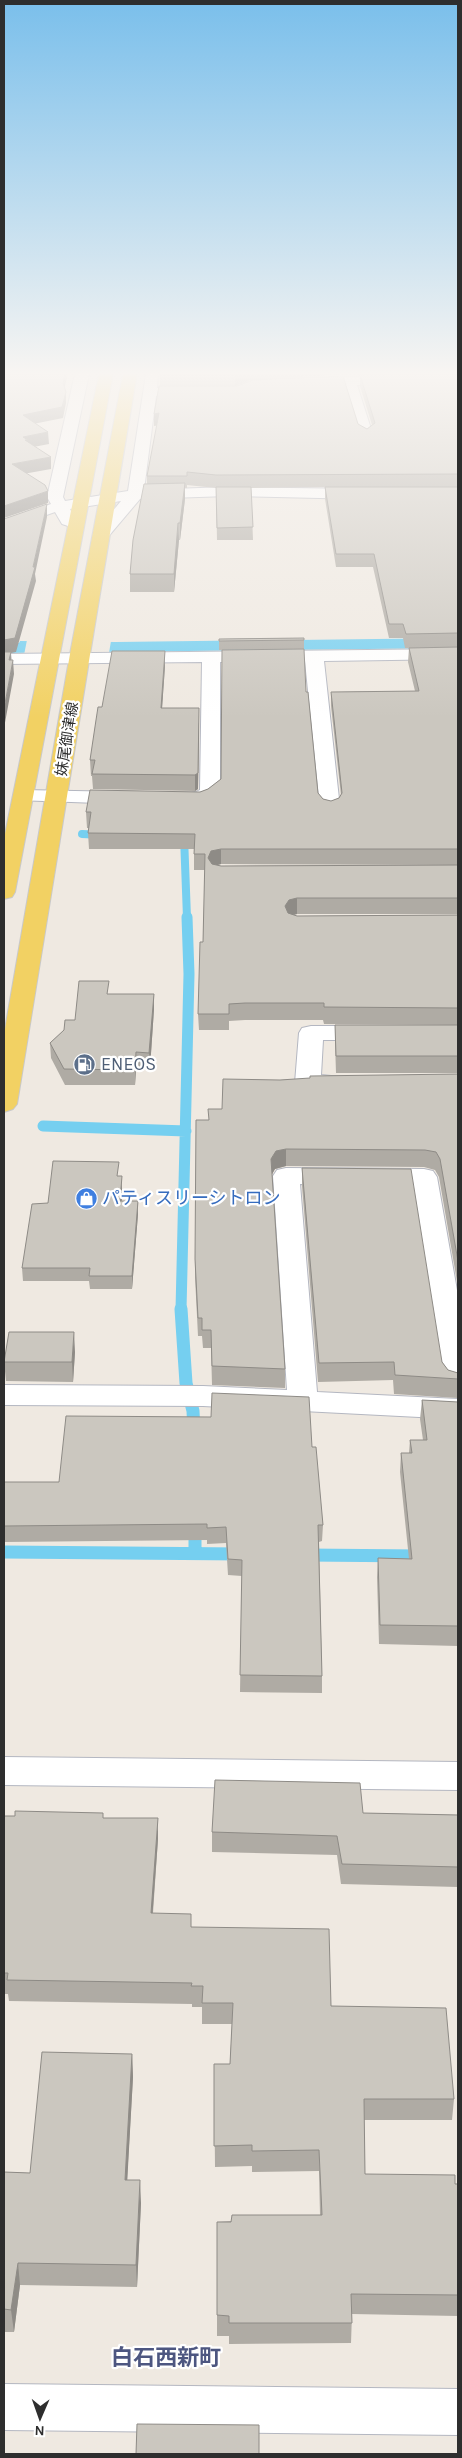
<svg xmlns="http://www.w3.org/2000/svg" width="462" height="2458" viewBox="0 0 462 2458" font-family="Karla,'Noto Sans JP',sans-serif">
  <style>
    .water { fill: #75cff0 }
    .pier { fill: #efe9e1 }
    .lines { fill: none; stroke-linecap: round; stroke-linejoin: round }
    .stream-far2 { stroke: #75cff0; stroke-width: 8 }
    .stream-far1 { stroke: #75cff0; stroke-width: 11 }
    .stream { stroke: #75cff0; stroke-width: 13 }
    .minor-casing { stroke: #b4b7c1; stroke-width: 2 }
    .major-casing { stroke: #c9c9c9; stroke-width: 2 }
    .minor { fill: #fff; fill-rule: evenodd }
    .major { fill: #f2d163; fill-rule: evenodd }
    .wall { fill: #afaba4 }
    .shaded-wall { fill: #8e8b86 }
    .building { fill: #cbc7bf; stroke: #8e8b86 }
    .labels { text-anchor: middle; stroke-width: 4.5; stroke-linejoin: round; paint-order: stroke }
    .far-street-label { font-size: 15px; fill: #2e2e2e; stroke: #fff }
    .service-label { font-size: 18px; fill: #4e5e75; stroke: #fff; text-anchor: start }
    .shop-label { font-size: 18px; fill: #366cbe; stroke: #fff; text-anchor: start }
    .near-neighbourhood-label { font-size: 22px; font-weight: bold; fill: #4d5680; stroke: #fff }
  </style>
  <rect width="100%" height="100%" fill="#efe9e1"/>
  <path class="water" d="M458 638V648L4 653V643H19L20 641 116 642Z"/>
  <path class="pier" d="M27 640 111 641 109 653 24 655Z"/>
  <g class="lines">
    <path class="stream-far2" d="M82 834 102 835
      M181 836H184L187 918"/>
    <path class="stream-far1" d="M43 1126 186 1131
      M181 1310 189 974 187 917"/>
    <path class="stream" d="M181 1309 186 1383 193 1411 194 1431
      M195 1525V1553
      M4 1552 242 1554
      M305 1555 422 1556"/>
    <defs>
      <path id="minor" d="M75 374H89L63 497 65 501 128 491 146 374H158L157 388H196L203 392 196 396H156L144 490 228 487 363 489 371 494 363 499 228 496 140 499 107 538H95L93 535 121 501 70 509 76 521 68 526 62 524 55 512 4 530V520L51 504 47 497Z
        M458 374V382L357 385 373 435 366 439 359 435 344 385 307 386 300 382 307 378Z
        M458 649V659L324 661 340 808 337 812 330 814 323 812 320 808 305 661 220 662V793C210 808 188 806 172 802L169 798 172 794C181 791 192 795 200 790L202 662 4 664V654Z
        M23 790 126 792 133 794 136 798 133 802 126 804 16 800 13 796 16 792Z
        M311 1026H372L381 1028 384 1033 381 1038 372 1040H323L321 1075 351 1078 355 1083 351 1088C335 1092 315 1092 299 1088L295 1083 299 1033 302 1028Z
        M286 1168 424 1169 433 1171 437 1177 458 1296V1390L447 1387 443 1380 412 1185 300 1184 317 1392 458 1399V1419L203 1406 4 1405V1385L203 1386 287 1390 273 1176 277 1170Z
        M4 1757 458 1762V1790L4 1785Z
        M4 2384 458 2389V2435L4 2430Z"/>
      <path id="major" d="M99 374H113L15 892 12 897 4 899V839Z
        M123 374H137C95 617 57 861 17 1104L13 1109 4 1112V1035L70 654Z"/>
    </defs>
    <use href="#minor" class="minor-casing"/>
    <use href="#major" class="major-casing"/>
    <use href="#minor" class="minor"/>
    <use href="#major" class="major"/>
  </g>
  <path class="wall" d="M160 374H394L330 375 251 380 235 386H160Z
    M458 374V487H367H458V865L221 864 217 865 221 866 458 865V914H297L294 915 297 916 458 915V1025L324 1024 323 1020H245L229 1021V1030H199L198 1014 203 942 205 870H194V849H89L88 833 89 828H87L86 812 200 792 208 789 221 779 306 692 318 793 323 799 331 801 339 798 341 795 331 706V692L415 691 408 662 409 648H405L403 638H389L373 567H336L325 499V487L251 488 253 540H217L216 488 187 485V488H185V499L180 540H179L174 592H130V574L147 484V476L157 425 154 426V414L358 424 367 429 372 425 360 386V375Z
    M304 638V649L219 650V639Z
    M165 666 162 708 199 723 198 789 195 791 93 789 92 776H91L90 760 102 707Z
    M109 994H154V1009L150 1068H136L135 1085H65L51 1058 50 1043 75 1020Z
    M335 1025H458V1073H336L335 1042Z
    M458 1074V1287L439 1177 435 1170 424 1167 286 1166 275 1169 272 1174 285 1369V1388L212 1385 211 1348H203L202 1336H198L195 1277V1259L209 1120 222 1109 280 1080Z
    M302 1168 448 1370 458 1373V1398L394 1394 393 1380 318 1382 302 1186Z
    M119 1176 122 1189V1201H138V1214L132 1289H90L89 1281H23L22 1268 48 1203Z
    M75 1352 73 1382 6 1381 4 1362Z
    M422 1400 458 1402V1646L379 1644 377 1577 378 1558 409 1559 400 1472 401 1453H409L410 1440H423L420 1419Z
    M312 1447 323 1525 322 1541 319 1542 322 1676V1693L240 1692 242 1576 228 1575 226 1543 207 1544V1540L4 1542V1482H59Z
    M363 1813 458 1815V1887L341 1884 337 1855 212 1852V1832Z
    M4 1816 103 1818 158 1839 153 1913 191 1927 331 2006 454 2099 452 2120H364L365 2174 458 2184V2316L352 2314 351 2343 229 2344V2336H217V2222L320 2215 319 2171 252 2172V2166L215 2167 214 2064H230L232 2024H202V2007H192V2004L9 2001 8 1994H4Z
    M132 2054 133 2077 127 2180 141 2203 137 2287 20 2285 14 2332H4V2172L30 2173Z"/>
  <path class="shaded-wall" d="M65 374H68L63 394V383Z
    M238 374H330V375L251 380 235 386V375Z
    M66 392V403L63 418 23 426V415Z
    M159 413V425L154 426V414Z
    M48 432 49 444 28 448 23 437Z
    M51 457V469L12 476V464Z
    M185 483V499L180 540V523Z
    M48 491V503L4 518V506Z
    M47 504V517L35 574 36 581 16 652 11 653 12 666 4 654V640L33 567Z
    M178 523 179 540 174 592V574Z
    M165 651V666L161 723V708Z
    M13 660 14 674 4 728V709Z
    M199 723 198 789 195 791V775Z
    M221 849V864L211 867 208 858 211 851Z
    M297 898V914L289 916 285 906 289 900Z
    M154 994V1009L150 1068 149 1053Z
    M136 1052V1068L135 1085V1070Z
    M286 1149V1166L275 1169 271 1176V1159L276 1151Z
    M122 1176V1189L121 1214 120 1201Z
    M138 1201V1214L132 1289V1276Z
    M74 1332 75 1352 73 1382 72 1362Z
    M158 1818V1839L151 1934V1913Z
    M132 2054 133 2077 126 2203 125 2180Z
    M140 2180 141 2203 137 2287 136 2265Z
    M18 2263 20 2285 14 2332 11 2310Z"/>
  <path class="building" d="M4 374H65L63 383 66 392 62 407 23 415 48 432 23 437 28 440H25L51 457 12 464 45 485 48 491 4 506Z
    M160 374H238L235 375H160Z
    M406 374H458V474L216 475 187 472V476H147L159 413 154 414 159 386H237L253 380 343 376 358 424 367 429 375 423 360 375Z
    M185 483 180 523H178L174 574H130L133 540 144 484Z
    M216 487H251L253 527 217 528Z
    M325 487H458V633L406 634 403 624H389L374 554H336Z
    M47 504 33 567H35L15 638 4 640V519Z
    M304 638V640L219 641V639Z
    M458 647V849H221L211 851 208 858 212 864 221 866 458 865V898H297L289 900 285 906 288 913 297 916 458 915V1008L324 1007V1003H245L229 1004V1014H198L200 942H203L205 854H194L195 834 88 833 91 812H86L90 790 200 792 208 789 221 779 222 650 304 649 306 692H308L318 793 323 799 331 801 339 798 342 793 331 692 419 691 409 648Z
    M112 651H165L161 708H199L198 773 195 775 92 774 95 760H90L96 720 98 707H102Z
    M4 652H11L9 660H13L4 709Z
    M79 981H109L107 994H154L149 1053 136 1052 135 1070 64 1069 50 1043 64 1030 65 1020H75Z
    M335 1025H458V1056H336Z
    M458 1074V1261L440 1159 436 1152 425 1150 286 1149 276 1151 271 1159 285 1369 212 1366 211 1330H202V1318H198L195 1259 196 1120H209L208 1109H222L223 1079 280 1080 310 1078V1076Z
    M53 1161 119 1162 117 1176H122L120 1201H138L132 1276H89L90 1268H22L32 1204 48 1203Z
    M302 1168 411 1169 442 1362 448 1370 458 1373V1379L395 1375 394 1362 319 1363Z
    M9 1332H74L72 1362H4Z
    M212 1393 309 1397 312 1447H316L323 1525H318L322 1676 240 1675 242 1560 228 1559 226 1527 207 1528V1524L4 1526V1482H59L66 1416 211 1417Z
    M422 1400 458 1402V1626L380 1625 378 1558 412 1559 401 1453H412L410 1440H427Z
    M215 1780 360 1783 363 1813 458 1815V1867L342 1864 337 1836 212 1832Z
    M15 1811 103 1813V1818H158L151 1913 191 1914V1927L329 1929 331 2006 446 2008 454 2099H364L365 2174 455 2175V2184H458V2295L351 2294 352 2323H229V2316L217 2315V2222H231L232 2215H322L319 2150 252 2151V2145L214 2146V2064H230L233 2003H202L203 1986H191L192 1983 7 1980 8 1973H4V1816H15Z
    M42 2052 132 2054 125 2180H140L136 2265 18 2263 11 2310 4 2309V2172L30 2173Z
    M137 2424 259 2425V2454H136Z"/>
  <linearGradient id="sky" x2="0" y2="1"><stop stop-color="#7abfeb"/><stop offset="0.52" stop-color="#f8f5f2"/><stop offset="1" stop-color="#f8f5f2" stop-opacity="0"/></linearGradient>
  <rect width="462" height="718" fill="url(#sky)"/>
  <defs>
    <symbol id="fuel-disc" viewBox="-11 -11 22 22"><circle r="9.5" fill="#5c6f8a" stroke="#fff"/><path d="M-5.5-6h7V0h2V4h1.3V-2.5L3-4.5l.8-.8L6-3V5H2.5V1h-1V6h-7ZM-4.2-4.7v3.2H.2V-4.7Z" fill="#fff"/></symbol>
    <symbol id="shop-disc" viewBox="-11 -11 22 22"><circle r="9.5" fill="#3f7fe0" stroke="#fff"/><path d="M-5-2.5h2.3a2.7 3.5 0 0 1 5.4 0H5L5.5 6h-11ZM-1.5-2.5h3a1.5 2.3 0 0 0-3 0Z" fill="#fff"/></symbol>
  </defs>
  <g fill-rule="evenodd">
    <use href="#fuel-disc" x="72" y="1052" width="25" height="25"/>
    <use href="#shop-disc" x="74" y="1186" width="25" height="25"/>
  </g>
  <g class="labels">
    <g class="far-street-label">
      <text transform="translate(67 739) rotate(-81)" y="5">妹尾御津線</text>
    </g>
    <g class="service-label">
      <text x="101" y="1070">ENEOS</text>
    </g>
    <g class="shop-label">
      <text x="102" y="1204">パティスリーシトロン</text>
    </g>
    <g class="near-neighbourhood-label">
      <text x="166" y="2365">白石西新町</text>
    </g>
  </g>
  <rect width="462" height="2458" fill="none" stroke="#2e2e2e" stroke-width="10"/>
  <g transform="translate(40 2418) rotate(182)" stroke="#ffffff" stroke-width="4" paint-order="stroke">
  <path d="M0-4L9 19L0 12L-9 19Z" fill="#2e2e2e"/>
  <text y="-8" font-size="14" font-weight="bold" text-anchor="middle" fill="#2e2e2e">N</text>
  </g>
</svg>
